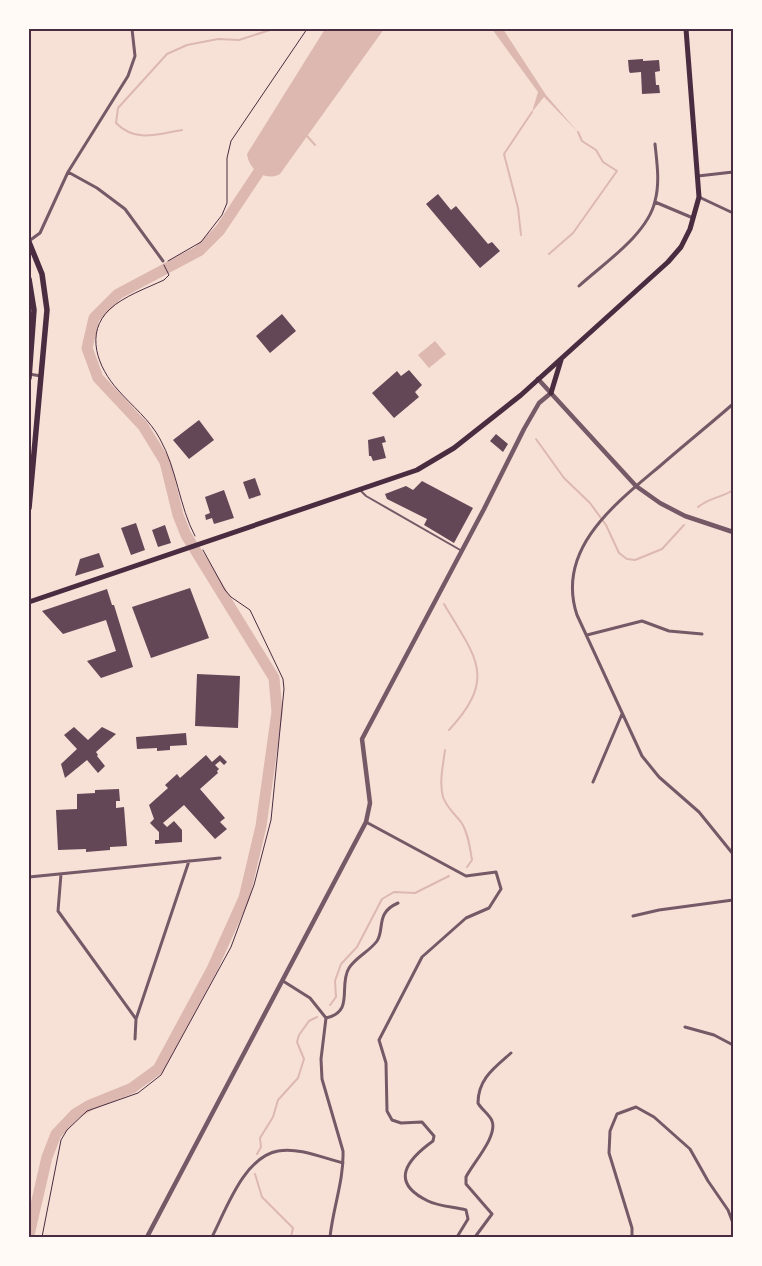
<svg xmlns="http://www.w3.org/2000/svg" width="762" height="1266" viewBox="0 0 762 1266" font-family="Signika,sans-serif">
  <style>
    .water { fill: #dcb8b0 }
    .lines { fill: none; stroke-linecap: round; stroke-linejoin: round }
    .stream { stroke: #dcb8b0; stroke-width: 2 }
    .river { stroke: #dcb8b0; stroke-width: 11 }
    .building { fill: #644757 }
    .path { stroke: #4a2c40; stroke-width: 1 }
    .service { stroke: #755966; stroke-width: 2 }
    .minor { stroke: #755966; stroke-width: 3 }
    .tertiary { stroke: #755966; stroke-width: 4.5 }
    .secondary { stroke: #4a2c40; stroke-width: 5 }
    .primary { stroke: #4a2c40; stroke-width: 5.5 }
    .neatline { fill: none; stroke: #4a2c40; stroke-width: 2 }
  </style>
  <rect width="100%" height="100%" fill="#f7e1d7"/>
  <path class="water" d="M325 29H384L280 174C265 182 249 170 247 154Z
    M492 29H503L546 95 578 132 544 97 532 112 538 92Z
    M435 341 446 354 429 368 418 355Z"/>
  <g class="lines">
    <path class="stream" d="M182 130C157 134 136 143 116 123L118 108 167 54 187 45 218 39 239 40 273 29
      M307 136 315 145
      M521 235 518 208 504 154 532 112
      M549 254 573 233 617 171 603 162 596 150 582 141 578 132
      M536 439 564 478 590 503 606 525 619 553 627 559 635 560 662 549 684 525
      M698 507C712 496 722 498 733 490
      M444 604C475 657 498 677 449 730
      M445 750C443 766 439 782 443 797 447 808 454 813 461 822 468 832 470 848 472 860L467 867
      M330 1005 336 997 335 981 341 964 357 947 382 899 394 892 415 893 449 876
      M257 1154 261 1147 260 1138 273 1117 278 1100 298 1078 304 1059 297 1042 299 1035 309 1021 317 1017
      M255 1174 262 1197 293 1228 291 1237"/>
    <path class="river" d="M29 1235 47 1157 56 1134 75 1114 90 1105 132 1088 158 1069 212 969 244 898 261 826 277 712 274 678 186 535 178 515 165 462 143 426 98 378 87 348 94 318 118 294 199 251 220 230 266 161"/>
  </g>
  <path class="building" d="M643 59V61L659 60 660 71 655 72 656 85H659L660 93 642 94 641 72 630 73 629 71 628 60Z
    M438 194 451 210 456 206 488 244 492 242 500 251 480 268 426 204Z
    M282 314 296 331 270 353 256 336Z
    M409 370 422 385 415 392 419 397 394 418 372 393 397 371 401 376Z
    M199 420 214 440 189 459 173 440Z
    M496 434 508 444 503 452 490 441Z
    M384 436 386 442 382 443 386 458 373 461 371 456H369L368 440Z
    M255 478 261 495 249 499 243 482Z
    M422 481 473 508 454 543 424 525 427 519 387 499 385 494 406 486 413 490Z
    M224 490 234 518 214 524 212 518 206 520 205 515 210 513 205 497Z
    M136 523 145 550 131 555 121 528Z
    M165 525 171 543 158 547 152 530Z
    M99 553 104 567 75 576 80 559Z
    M190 588 209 638 151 658 132 607Z
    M107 589 112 605H114L133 667 101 678 87 661 116 651 106 620 63 634 42 611Z
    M197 674 240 676 238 728 195 726Z
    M74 727 88 740 102 727 116 734 96 752 98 755 97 756 105 766 98 773 87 760 65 778 61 764 77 749 64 735Z
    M186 733 187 745 170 746V750L157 751V748L137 749 136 737Z
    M206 755 212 762 220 755 227 762 224 765 220 761 215 765 219 769 217 771 218 773 200 789 225 818 220 822 227 829 215 839 184 805 163 823 167 827 174 821 182 830V842L155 844V840H159V832L150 823 154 819 149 805 168 788 165 785 177 774 180 778Z
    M119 789 120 801H116V808L124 807 127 846 110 847V850L86 852V849L58 850 56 810 77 809V794L95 793V790Z"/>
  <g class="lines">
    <path class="path" d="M168 261 201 242 222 215 227 203V158L231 141 307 29
      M164 265 169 275 164 280C147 288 124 296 110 309 84 333 98 368 118 390 132 406 150 420 160 439 177 469 179 506 195 536
      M42 1237 61 1140 67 1130 87 1111 138 1093 161 1075 231 947 254 885 271 820 284 689 283 679 250 610 231 597 225 590 203 550"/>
    <path class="service" d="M361 491 366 496 462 551"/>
    <path class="minor" d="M68 172 97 188 125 209 163 261
      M698 176 733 172
      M699 197 733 213
      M655 202 693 218
      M29 241 40 233 68 172 128 76 135 56 132 29
      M579 286C603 264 648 234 655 201 660 183 657 163 655 144
      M29 374 41 376
      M733 404C709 425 684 445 660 466 616 503 555 549 577 615L642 756 659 777 699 812 733 854
      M587 635 642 621 669 631 702 634
      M593 782 622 714
      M366 822 466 876 496 872 501 889 489 908 466 918 422 957 379 1040 386 1063 387 1111 392 1120 401 1123 422 1122 434 1136 433 1141C408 1159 388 1182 428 1201 438 1206 454 1207 466 1210L468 1219 457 1237
      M61 874 58 911 136 1019
      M29 877 220 858
      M633 916 659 910 733 900
      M283 981 310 998 326 1018 321 1059 322 1079 343 1151C344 1180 333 1208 330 1237
      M326 1018C355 1012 338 986 349 968 356 957 370 951 377 941 385 929 375 913 398 903
      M685 1027 714 1035 733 1045
      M135 1039 136 1019 189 861
      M212 1237C226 1210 244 1157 278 1151 299 1147 323 1158 343 1163
      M475 1237 492 1214 466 1184V1177C473 1163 498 1136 492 1121 490 1115 481 1109 478 1103 478 1079 494 1068 511 1053
      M632 1237V1228L609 1153 610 1131 617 1114 636 1107 654 1117 690 1149 708 1181 728 1210 733 1223"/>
    <path class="tertiary" d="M538 379 636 486 660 503 685 516 733 532
      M147 1237 366 822 370 803 362 739 484 509 524 429 539 403 551 393"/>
    <path class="secondary" d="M551 393 561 360
      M29 602 417 470 454 448 521 395 668 262 681 247 690 229 699 197 686 29"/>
    <path class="primary" d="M29 242 42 274 47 310 29 508
      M29 279 34 310 29 378"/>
  </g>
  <rect width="762" height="1266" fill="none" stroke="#fffaf5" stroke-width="60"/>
  <rect x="30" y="30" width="702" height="1206" class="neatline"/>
</svg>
